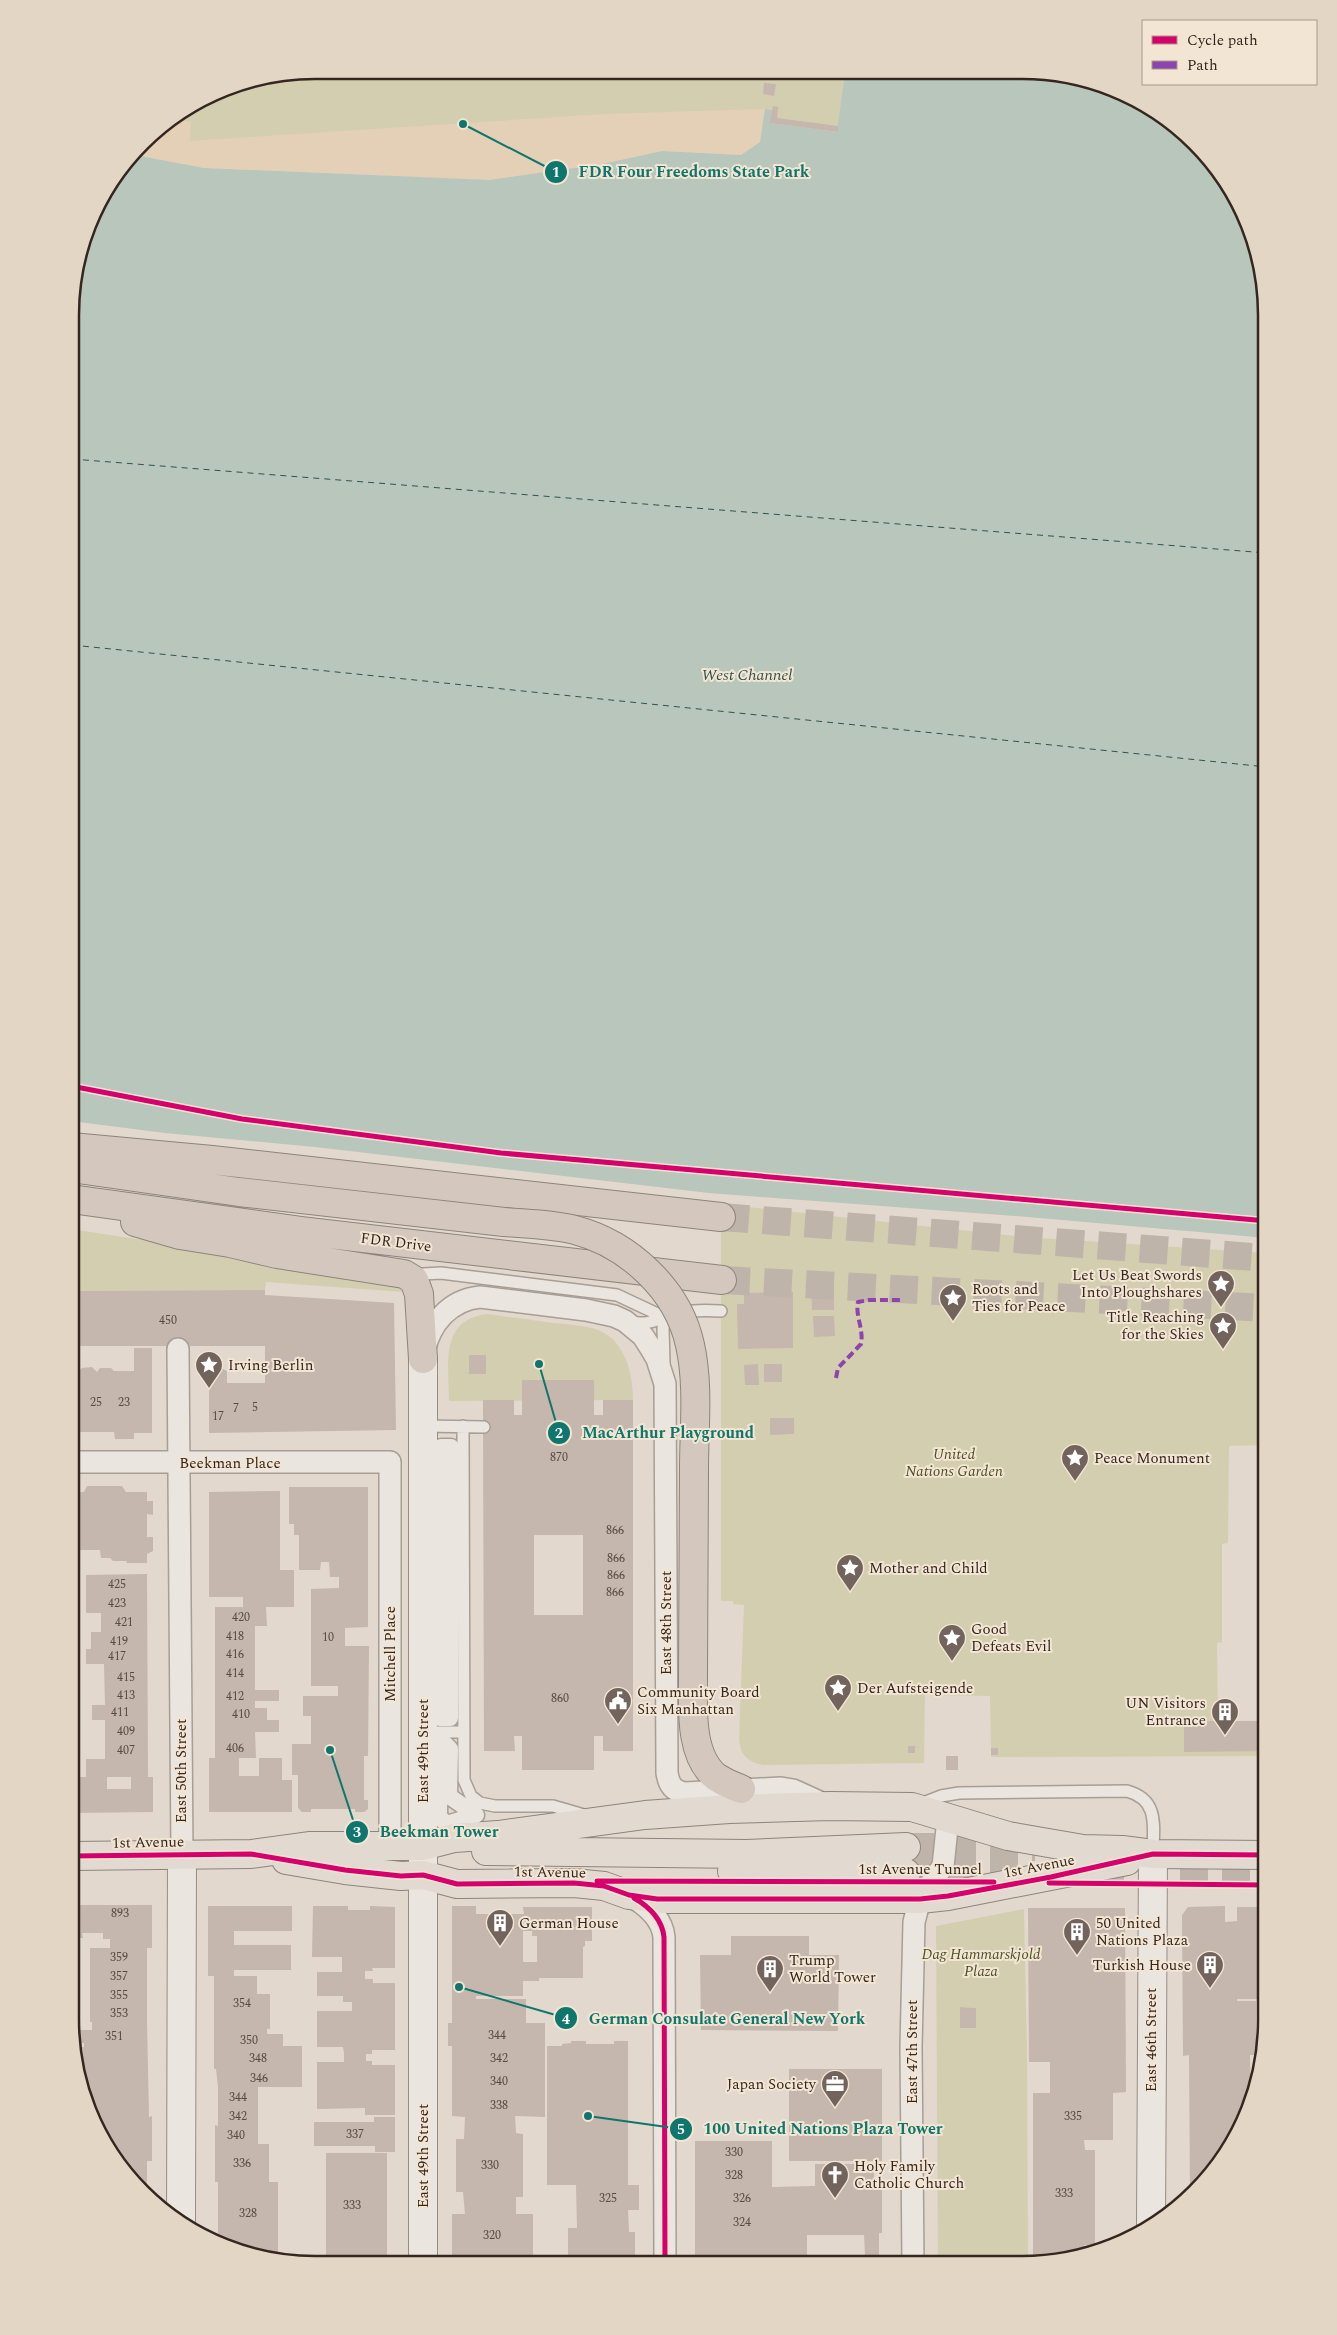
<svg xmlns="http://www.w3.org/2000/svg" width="1337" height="2335" viewBox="0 0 1337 2335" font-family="Spectral,serif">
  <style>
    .green { fill: #d4ceb0; fill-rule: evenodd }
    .sand { fill: #e4d0b6 }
    .water { fill: #b8c6bb }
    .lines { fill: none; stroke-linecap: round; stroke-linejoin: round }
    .ferry { stroke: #2f544c; stroke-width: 1; stroke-dasharray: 6 5; stroke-linecap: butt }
    .building { fill: #c5b6ae; fill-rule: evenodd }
    .primary-tunnel { stroke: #bfb4aa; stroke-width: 28; stroke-dasharray: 28 14; stroke-linecap: butt }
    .motorway-tunnel { stroke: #bfb4aa; stroke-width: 28; stroke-dasharray: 28 14; stroke-linecap: butt }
    .service-casing { stroke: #a79e96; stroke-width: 14 }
    .pedestrian-casing { stroke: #a79e96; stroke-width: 19 }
    .minor-casing { stroke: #a79e96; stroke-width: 24 }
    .secondary-casing { stroke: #978d86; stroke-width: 30 }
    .primary-casing { stroke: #8d847d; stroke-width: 30 }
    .motorway-casing { stroke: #8d847d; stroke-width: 30 }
    .service { stroke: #eae5de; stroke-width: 11 }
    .pedestrian { stroke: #eae5de; stroke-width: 16 }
    .minor { stroke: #eae5de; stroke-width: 21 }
    .secondary { stroke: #eae5de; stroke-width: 28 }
    .primary { stroke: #e2dad0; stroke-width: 28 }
    .motorway { stroke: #d4c8be; stroke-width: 28 }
    .motorway-bridge-casing { stroke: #8d847d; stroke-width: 30; stroke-linecap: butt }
    .motorway-bridge { stroke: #d4c8be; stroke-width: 28 }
    .quiet { stroke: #8e44ad; stroke-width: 4; stroke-dasharray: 8 4; stroke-linecap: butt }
    .cycleway-casing { stroke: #f3e5d3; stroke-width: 8 }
    .cycleway { stroke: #d6006c; stroke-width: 5 }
    .labels { text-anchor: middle; stroke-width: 4; stroke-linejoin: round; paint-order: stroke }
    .number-label { font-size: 12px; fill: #594a43 }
    .street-label { font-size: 15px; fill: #35261f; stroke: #f3e5d3 }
    .poi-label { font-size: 15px; fill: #35261f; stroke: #f3e5d3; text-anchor: start }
    .park-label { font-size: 15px; font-style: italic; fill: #4c5027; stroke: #f3e5d3 }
    .water-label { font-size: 16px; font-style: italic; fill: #2f544c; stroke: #f3e5d3 }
    .rim { fill: none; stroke: #35261f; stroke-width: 2.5 }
    .leader { fill: none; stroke: #0f766e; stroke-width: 2 }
    .callout-dot { fill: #0f766e; stroke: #f3e5d3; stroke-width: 2 }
    .mark-label { font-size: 15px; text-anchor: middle; font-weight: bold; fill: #fff }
    .callout-label { font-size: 16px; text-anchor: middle; font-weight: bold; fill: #0f766e; stroke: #f3e5d3; stroke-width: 4; stroke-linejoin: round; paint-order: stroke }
  </style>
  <rect width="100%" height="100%" fill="#e2d8cd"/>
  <path class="green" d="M315 70 845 73 838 132 770 123 489 180 271 170 135 155 153 131 221 89Z
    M721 1204 1026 1237 1267 1253V1445L1229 1446 1228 1543 1222 1544V1642L1217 1643 1218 1721H1184V1751H1267V1756L991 1757V1755H998V1748H991L990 1696 925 1695 924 1763 763 1765C748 1762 740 1755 739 1739L744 1605 733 1604V1601H721Z
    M71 1229 203 1249 254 1263 392 1281 403 1292 266 1282 265 1290 71 1291Z
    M487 1314C509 1317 531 1320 553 1323 566 1324 579 1325 592 1328 624 1336 633 1371 633 1400L449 1401C449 1364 439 1320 487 1314Z
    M1024 1909 1027 2053 1028 2264 938 2265 936 1926ZM961 2007 976 2008V2028H960Z"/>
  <path class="sand" d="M765 109 760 142 741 155 662 151 602 164 489 180 204 168 135 155 153 131 172 119 191 122 190 141 604 114Z"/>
  <path class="water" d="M845 73 1070 75 1130 95 1183 131 1226 178 1254 236 1267 315V1238L1028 1217 709 1193 315 1147 165 1133 71 1121 72 283 95 206 135 155 204 168 489 180 602 164 662 151 741 155 760 142 765 109 772 110 771 123 837 132Z"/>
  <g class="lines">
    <path class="ferry" d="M72 459 1267 553
      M72 645 1267 767"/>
  </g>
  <path class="building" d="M764 83 776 84 774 96 763 94Z
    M773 106 778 107 777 118 838 126V132L770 123Z
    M834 1280V1310H812L811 1281Z
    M265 1290V1295L394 1303 396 1430 209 1433V1371L219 1367 227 1371V1383H265V1346H71V1291Z
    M793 1292V1348L738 1349 737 1304H744V1293Z
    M813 1316H834L835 1336 814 1337Z
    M134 1348H152V1433H134V1439H115L114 1432H71V1350H77V1372L82 1368 92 1367 97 1372 100 1368H111L114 1371H134Z
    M469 1355H486V1374H469Z
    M758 1364 759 1385H745L744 1365Z
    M764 1364H782V1382H764Z
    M522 1380H594V1415H603V1400H633V1751H603V1736H594V1770H522V1736H514L515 1751H484L483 1400H514V1415H522ZM534 1535H583V1615H534Z
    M770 1418H794V1434L770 1435Z
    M87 1486H122L126 1492H147V1501H153V1515L147 1514V1537H153V1551L147 1554V1563H126L127 1561H113L110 1558H101L100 1550H71V1492H84Z
    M289 1487H368V1627L345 1628V1646H369L368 1756H364V1800H368V1809L364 1812H355V1809H311V1812H302L298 1808V1775H292V1744H311V1716H303V1696H338V1686H311V1589L339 1588V1577H330L329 1562H321L320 1570H299V1535H294V1524H289Z
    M280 1491V1570H294V1607H266L267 1626H255V1690H279V1701H255V1708H267V1720H279V1732H255L256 1758H239V1776H259V1758H282V1780H292V1812H209V1758H215V1607H243V1597H209V1492Z
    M147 1574 148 1777H153V1812L70 1813V1744H77V1777H86V1759H105V1720H92V1705H105L104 1664H86V1649H91V1632H101V1613H86V1575ZM107 1777H131V1789H107Z
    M1184 1721H1267V1751L1184 1752Z
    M908 1746H915V1753H908Z
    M991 1748H998V1755H991Z
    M946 1756H958V1770H946Z
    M70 1905H152V1948H147V2022L149 2117 152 2116V2161H147V2195L120 2169 92 2116V2110H89L83 2099 75 2047H84V2043H79V2030H92V2022H90V1948H110V1939H103V1933H82L83 1938H78V1967H70Z
    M208 1906H292V1931H234V1945H291V1970H234V1976H257V1994H270V2029H267V2034H283V2046H302V2087H258V2144H269V2182H278V2257H290L289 2263H282L218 2244V2182H215V2125L218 2126V2087L216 2069H214V1976H208Z
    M313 1906H348V1910H370V1906L395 1907V1968H372L373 1971H365V1979H373V1983H395V2050H372V2054H366V2061H372V2065H395V2115H365V2108L317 2109V2062H344V2053L343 2047H317V2011H352V2002H343V1996H317V1972H342V1957H312Z
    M452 1906H476V1914H524L523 1907H592V1941H585V1946L583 1947V1978H539V1981H523V1996H476V1999H526V2023H545V2117L515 2116 516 2133 523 2134V2197H516V2214H533V2264H513L512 2255H476L475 2263H452V2214H465L463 2192H456V2139H464L465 2117 452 2116V2046H448V2023H452ZM523 1931H532V1936H537V1962H523Z
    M1225 1906V1922L1237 1921V1907H1266V1999H1237V2001H1256V2055H1250L1251 2105 1248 2114 1217 2169 1190 2196 1189 2055 1183 2056 1182 1915 1188 1907Z
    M1028 1908H1125L1126 2092 1113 2093V2140H1084L1085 2150H1095V2245H1084V2255L1078 2256H1033V2093H1050V2062H1029Z
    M731 1936H809V1955H839L838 2031 701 2030 700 1955H731Z
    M960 2007 976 2008V2028H960Z
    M571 2041H586V2044H614V2041H628V2185H639V2210H628L629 2232H635V2264H568V2228H577L576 2185H547V2046H562V2044L571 2043Z
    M789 2069H882V2161H789Z
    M374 2117H395V2152H375V2146H314V2122H374Z
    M695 2141H772V2187L815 2186V2164H874V2185L882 2187V2233H879V2255H865L864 2235H807V2264H695Z
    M326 2153H387V2263H326Z"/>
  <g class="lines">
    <path class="primary-tunnel" d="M906 1847H1035
      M906 1873H1030
      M1096 1873H1267"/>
    <path class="motorway-tunnel" d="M721 1217 1267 1258
      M722 1280 1267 1308"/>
    <defs>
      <path id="service" d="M414 1280 423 1274 441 1273 617 1295 666 1318
        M630 1322C651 1326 659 1318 677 1313 692 1310 706 1310 721 1311
        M664 1363 663 1328 666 1318
        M423 1426 484 1427
        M463 1426 464 1780 471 1796 480 1803 495 1806H553L584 1815
        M423 1732H464
        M918 1805 941 1796 959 1793 1127 1791C1160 1800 1153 1827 1153 1854"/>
      <path id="pedestrian" d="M441 1447H451L450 1718H440Z
        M440 1744H445L450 1749 449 1796 476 1815 447 1824 439 1817Z"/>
      <path id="minor" d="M178 1349 182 1854
        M424 1352C430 1323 450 1300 480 1297L586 1310 614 1316 625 1321 643 1336 650 1347 657 1359 665 1384 667 1773C669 1785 673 1791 685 1793L781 1788 793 1790 826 1805
        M71 1462H390V1847
        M629 1895C645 1904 662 1917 664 1937L665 2264
        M913 2265 911 2047 914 1922 920 1899 943 1866 948 1819"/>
      <path id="secondary" d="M181 2223 182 1854
        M1151 2225 1153 1854
        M423 2263V1359"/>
      <path id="primary" d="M486 1851 747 1854 906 1847
        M70 1856 251 1854 309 1846H423L454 1838 498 1835 645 1815 729 1809 830 1806 912 1807 1008 1836 1083 1849 1122 1850 1153 1854 1267 1855
        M286 1860 345 1870 401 1876 423 1875 457 1884 574 1883 604 1886 629 1895 657 1899H920L948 1896 1127 1861
        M732 1871 906 1873"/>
      <path id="motorway" d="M71 1147 212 1160 721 1217
        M71 1168 239 1192 504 1222
        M71 1199 302 1231 722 1280
        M135 1222 180 1235 230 1243 277 1254 404 1274 414 1280 419 1294 423 1359
        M693 1677C693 1707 689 1755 716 1777 724 1782 732 1786 741 1789"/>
    </defs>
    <use href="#service" class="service-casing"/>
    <use href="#pedestrian" class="pedestrian-casing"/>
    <use href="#minor" class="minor-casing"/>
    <use href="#secondary" class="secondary-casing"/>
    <use href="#primary" class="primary-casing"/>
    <use href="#motorway" class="motorway-casing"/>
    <use href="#service" class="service"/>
    <use href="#pedestrian" class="pedestrian"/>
    <use href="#minor" class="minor"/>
    <use href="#secondary" class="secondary"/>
    <use href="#primary" class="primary"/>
    <use href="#motorway" class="motorway"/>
    <defs>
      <path id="motorway-bridge" d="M504 1222C527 1224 552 1224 575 1230 628 1244 678 1289 690 1345 699 1385 694 1428 694 1469 694 1538 693 1607 693 1677"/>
    </defs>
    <use href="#motorway-bridge" class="motorway-bridge-casing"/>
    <use href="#motorway-bridge" class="motorway-bridge"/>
    <path class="quiet" d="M836 1378 838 1368 861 1344C864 1329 855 1316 858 1302L869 1300H902"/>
    <defs>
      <path id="cycleway" d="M71 1086 242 1119 501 1153 1267 1221
        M70 1856 251 1854 345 1870 401 1876 423 1875 457 1884 574 1883 604 1886 629 1895 657 1899H920L948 1896 1051 1877 1153 1854 1267 1855
        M597 1881 994 1882
        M1049 1883 1267 1885
        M634 1898C648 1906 662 1919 664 1937L665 2264"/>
    </defs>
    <use href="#cycleway" class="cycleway-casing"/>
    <use href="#cycleway" class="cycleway"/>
  </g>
  <defs>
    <symbol id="sight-pin" viewBox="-11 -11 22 30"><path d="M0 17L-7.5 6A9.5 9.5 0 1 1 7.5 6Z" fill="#72645c" stroke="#f3e5d3"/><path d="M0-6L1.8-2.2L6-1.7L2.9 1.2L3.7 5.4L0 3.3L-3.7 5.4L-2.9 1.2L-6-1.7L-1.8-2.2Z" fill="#fff"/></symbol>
    <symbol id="civic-pin" viewBox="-11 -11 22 30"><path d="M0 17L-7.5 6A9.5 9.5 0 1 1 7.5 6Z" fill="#72645c" stroke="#f3e5d3"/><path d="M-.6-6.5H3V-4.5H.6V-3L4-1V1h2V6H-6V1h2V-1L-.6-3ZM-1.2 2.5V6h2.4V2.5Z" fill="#fff"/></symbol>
    <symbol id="building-pin" viewBox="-11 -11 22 30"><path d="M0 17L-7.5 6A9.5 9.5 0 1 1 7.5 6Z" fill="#72645c" stroke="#f3e5d3"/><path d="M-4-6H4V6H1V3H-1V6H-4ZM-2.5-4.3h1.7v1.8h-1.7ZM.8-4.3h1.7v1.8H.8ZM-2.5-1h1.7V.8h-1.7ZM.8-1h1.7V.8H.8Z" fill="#fff"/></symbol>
    <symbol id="office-pin" viewBox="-11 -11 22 30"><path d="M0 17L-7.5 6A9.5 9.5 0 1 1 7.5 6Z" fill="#72645c" stroke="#f3e5d3"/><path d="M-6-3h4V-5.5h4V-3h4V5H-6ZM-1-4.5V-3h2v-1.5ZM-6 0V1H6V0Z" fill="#fff"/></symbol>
    <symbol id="church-pin" viewBox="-11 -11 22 30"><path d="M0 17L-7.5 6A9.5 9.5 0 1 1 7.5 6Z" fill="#72645c" stroke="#f3e5d3"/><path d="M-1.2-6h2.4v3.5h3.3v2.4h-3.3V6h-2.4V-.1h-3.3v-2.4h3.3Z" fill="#fff"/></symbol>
  </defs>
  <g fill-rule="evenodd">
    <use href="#sight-pin" x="1205" y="1268" width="32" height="43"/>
    <use href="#sight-pin" x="937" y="1282" width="32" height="43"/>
    <use href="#sight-pin" x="1207" y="1310" width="32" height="43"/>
    <use href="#sight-pin" x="193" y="1349" width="32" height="43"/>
    <use href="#sight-pin" x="1059" y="1442" width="32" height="43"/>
    <use href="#sight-pin" x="834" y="1552" width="32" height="43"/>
    <use href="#sight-pin" x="936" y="1622" width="32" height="43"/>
    <use href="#sight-pin" x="822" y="1672" width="32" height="43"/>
    <use href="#civic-pin" x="602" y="1685" width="32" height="43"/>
    <use href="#building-pin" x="1209" y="1696" width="32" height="43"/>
    <use href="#building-pin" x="484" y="1907" width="32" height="43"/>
    <use href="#building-pin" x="1061" y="1916" width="32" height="43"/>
    <use href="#building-pin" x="1194" y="1949" width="32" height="43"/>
    <use href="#building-pin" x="754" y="1953" width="32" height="43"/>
    <use href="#office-pin" x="819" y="2068" width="32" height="43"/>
    <use href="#church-pin" x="819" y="2159" width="32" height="43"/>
  </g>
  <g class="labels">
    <g class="number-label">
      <text x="168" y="1324">450</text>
      <text x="96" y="1406">25</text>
      <text x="124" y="1406">23</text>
      <text x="255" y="1411">5</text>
      <text x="236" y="1412">7</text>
      <text x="218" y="1420">17</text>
      <text x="559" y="1461">870</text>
      <text x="615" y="1534">866</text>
      <text x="616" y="1562">866</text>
      <text x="616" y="1579">866</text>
      <text x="117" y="1588">425</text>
      <text x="615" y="1596">866</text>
      <text x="117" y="1607">423</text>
      <text x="241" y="1621">420</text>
      <text x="124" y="1626">421</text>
      <text x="235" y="1640">418</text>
      <text x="328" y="1641">10</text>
      <text x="119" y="1645">419</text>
      <text x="235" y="1658">416</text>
      <text x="117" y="1660">417</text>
      <text x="235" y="1677">414</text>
      <text x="126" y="1681">415</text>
      <text x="126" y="1699">413</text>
      <text x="235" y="1700">412</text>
      <text x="560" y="1702">860</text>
      <text x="120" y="1716">411</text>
      <text x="241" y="1718">410</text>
      <text x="126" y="1735">409</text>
      <text x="235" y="1752">406</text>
      <text x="126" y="1754">407</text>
      <text x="120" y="1917">893</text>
      <text x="119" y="1961">359</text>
      <text x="119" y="1980">357</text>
      <text x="119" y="1999">355</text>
      <text x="242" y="2007">354</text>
      <text x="119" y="2017">353</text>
      <text x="497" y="2039">344</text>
      <text x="114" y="2040">351</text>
      <text x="249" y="2044">350</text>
      <text x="258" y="2062">348</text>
      <text x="499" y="2062">342</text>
      <text x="259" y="2082">346</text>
      <text x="499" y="2085">340</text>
      <text x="238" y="2101">344</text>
      <text x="499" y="2109">338</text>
      <text x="238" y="2120">342</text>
      <text x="1073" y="2120">335</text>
      <text x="355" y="2138">337</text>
      <text x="236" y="2139">340</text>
      <text x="734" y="2156">330</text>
      <text x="242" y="2167">336</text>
      <text x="490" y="2169">330</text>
      <text x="734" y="2179">328</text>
      <text x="1064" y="2197">333</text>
      <text x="608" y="2202">325</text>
      <text x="742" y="2202">326</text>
      <text x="352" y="2209">333</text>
      <text x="248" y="2217">328</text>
      <text x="742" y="2226">324</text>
      <text x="492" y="2239">320</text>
    </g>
    <g class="street-label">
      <text transform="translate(396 1242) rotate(7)" y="5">FDR Drive</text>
      <text x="230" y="1468">Beekman Place</text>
      <text transform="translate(666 1623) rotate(-90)" y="5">East 48th Street</text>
      <text transform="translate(390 1654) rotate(-90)" y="5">Mitchell Place</text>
      <text transform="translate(423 1751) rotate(-90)" y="5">East 49th Street</text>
      <text transform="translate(181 1771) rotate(-90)" y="5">East 50th Street</text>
      <text transform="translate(148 1842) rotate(-1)" y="5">1st Avenue</text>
      <text transform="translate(1039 1866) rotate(-11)" y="5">1st Avenue</text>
      <text x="920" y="1874">1st Avenue Tunnel</text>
      <text transform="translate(550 1872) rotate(1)" y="5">1st Avenue</text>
      <text transform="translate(1151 2040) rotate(-90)" y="5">East 46th Street</text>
      <text transform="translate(912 2052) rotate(-90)" y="5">East 47th Street</text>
      <text transform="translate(423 2156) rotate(-90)" y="5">East 49th Street</text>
    </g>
    <g class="poi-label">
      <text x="1202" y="1280" text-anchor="end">Let Us Beat Swords<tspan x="1202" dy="17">Into Ploughshares</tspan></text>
      <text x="972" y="1294">Roots and<tspan x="972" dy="17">Ties for Peace</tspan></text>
      <text x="1204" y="1322" text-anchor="end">Title Reaching<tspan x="1204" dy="17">for the Skies</tspan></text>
      <text x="228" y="1370">Irving Berlin</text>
      <text x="1094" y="1463">Peace Monument</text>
      <text x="869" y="1573">Mother and Child</text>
      <text x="971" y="1634">Good<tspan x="971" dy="17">Defeats Evil</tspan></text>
      <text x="857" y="1693">Der Aufsteigende</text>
      <text x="637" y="1697">Community Board<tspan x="637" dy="17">Six Manhattan</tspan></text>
      <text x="1206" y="1708" text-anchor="end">UN Visitors<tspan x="1206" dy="17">Entrance</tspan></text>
      <text x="519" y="1928">German House</text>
      <text x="1096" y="1928">50 United<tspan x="1096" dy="17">Nations Plaza</tspan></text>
      <text x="789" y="1965">Trump<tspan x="789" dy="17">World Tower</tspan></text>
      <text x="1191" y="1970" text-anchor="end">Turkish House</text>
      <text x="816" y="2089" text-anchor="end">Japan Society</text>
      <text x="854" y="2171">Holy Family<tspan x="854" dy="17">Catholic Church</tspan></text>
    </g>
    <g class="park-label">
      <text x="954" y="1459">United<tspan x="954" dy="17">Nations Garden</tspan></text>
      <text x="981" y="1959">Dag Hammarskjold<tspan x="981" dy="17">Plaza</tspan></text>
    </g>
    <g class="water-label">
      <text x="747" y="680">West Channel</text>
    </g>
  </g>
  <path d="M0 0H1337V2335H0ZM315 79H1022A236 236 0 0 1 1258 315V2020A236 236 0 0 1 1022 2256H315A236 236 0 0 1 79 2020V315A236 236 0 0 1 315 79Z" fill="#e4d6c5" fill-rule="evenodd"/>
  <path class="rim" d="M315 79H1022A236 236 0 0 1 1258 315V2020A236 236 0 0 1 1022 2256H315A236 236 0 0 1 79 2020V315A236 236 0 0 1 315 79Z"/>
  <path class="leader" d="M463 124L556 172M539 1364L559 1433M330 1750L357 1832M459 1987L566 2018M588 2116L681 2129"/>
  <g class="callout-dot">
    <circle cx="463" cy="124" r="5"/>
    <circle cx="539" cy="1364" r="5"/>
    <circle cx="330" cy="1750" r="5"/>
    <circle cx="459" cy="1987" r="5"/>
    <circle cx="588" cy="2116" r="5"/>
    <circle cx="556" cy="172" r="12"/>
    <circle cx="559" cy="1433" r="12"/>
    <circle cx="357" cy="1832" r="12"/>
    <circle cx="566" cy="2018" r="12"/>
    <circle cx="681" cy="2129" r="12"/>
  </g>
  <g class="mark-label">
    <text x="556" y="177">1</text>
    <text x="559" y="1438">2</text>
    <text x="357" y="1837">3</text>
    <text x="566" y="2024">4</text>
    <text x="681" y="2134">5</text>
  </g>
  <g class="callout-label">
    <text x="694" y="177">FDR Four Freedoms State Park</text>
    <text x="668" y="1438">MacArthur Playground</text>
    <text x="439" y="1837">Beekman Tower</text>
    <text x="727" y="2024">German Consulate General New York</text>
    <text x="823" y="2134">100 United Nations Plaza Tower</text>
  </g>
  <rect x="1142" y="20" width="175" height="65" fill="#f3e5d3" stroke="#a7998b"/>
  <rect x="1152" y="36" width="25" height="8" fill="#d6006c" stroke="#a7998b"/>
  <text x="1187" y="45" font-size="15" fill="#35261f">Cycle path</text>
  <rect x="1152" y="61" width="25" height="8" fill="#8e44ad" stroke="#a7998b"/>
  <text x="1187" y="70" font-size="15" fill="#35261f">Path</text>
</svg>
